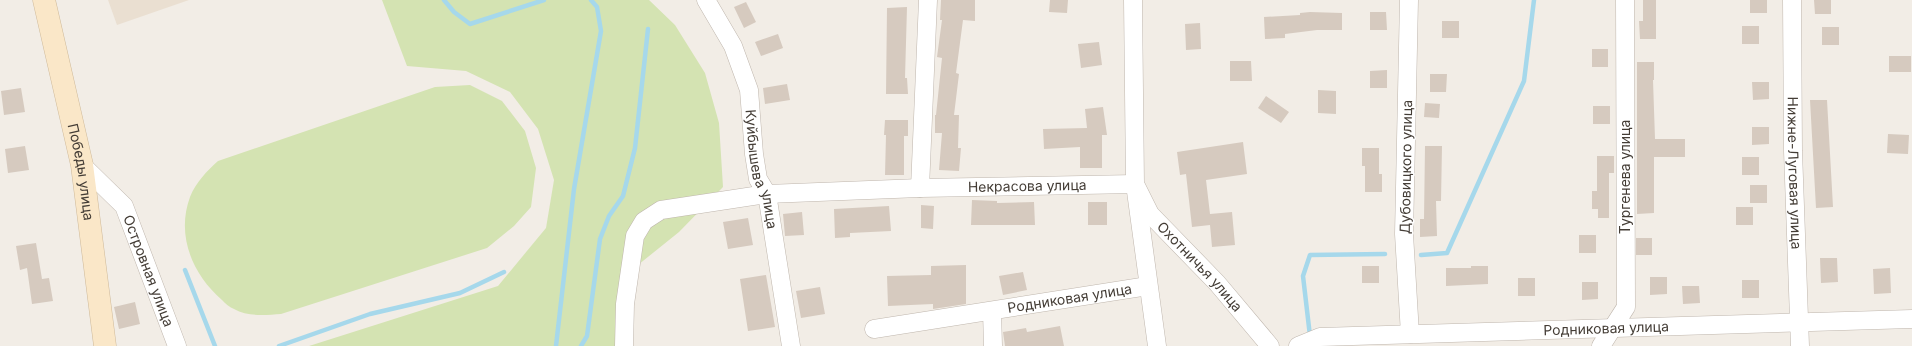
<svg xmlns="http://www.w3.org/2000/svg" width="1912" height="346" viewBox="0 0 1912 346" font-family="Inter,sans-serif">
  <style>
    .education { fill: #eadfd1 }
    .green { fill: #d4e3b2 }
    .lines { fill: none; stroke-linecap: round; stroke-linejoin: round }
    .stream { stroke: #a6d8eb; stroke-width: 4.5 }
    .building { fill: #d6cabf }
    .street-casing { stroke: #bfb6ad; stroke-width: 19 }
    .secondary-casing { stroke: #ceb999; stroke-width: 23 }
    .street { stroke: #fff; stroke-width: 18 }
    .secondary { stroke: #fae7c8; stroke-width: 22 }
    .labels { text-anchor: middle; stroke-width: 3; stroke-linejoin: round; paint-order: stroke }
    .street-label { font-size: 14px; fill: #443d36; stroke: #fff }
  </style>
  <rect width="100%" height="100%" fill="#f2ede6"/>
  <path class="education" d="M108 0H189L117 25Z"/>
  <path class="green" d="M382 0H649L675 25 705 73 719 123 723 187 679 232 628 273 621 346H309L498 286 546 228 554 180 538 129 510 92 466 71 407 66Z
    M470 85 502 101 525 131 536 168 531 207 514 226 487 248 281 314C266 315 248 317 234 309 229 307 225 303 222 300 192 274 176 235 190 197 196 182 207 171 218 161L435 87Z"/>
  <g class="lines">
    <path class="stream" d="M444 0 454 12 470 24 544 0
      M1421 255 1447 253 1524 81 1534 0
      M185 270 215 346
      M1310 336 1303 276 1310 255 1385 254
      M279 346 370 314 460 293 504 272
      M556 346 574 189 601 31 597 7 591 0
      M581 346 587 336 600 239 609 216 623 196 635 148 648 29"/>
  </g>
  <path class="building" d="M941 0H975V21L963 20 956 73 959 74 954 115H959L958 148H961L959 171 939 170 942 133H935V115H936L942 58 937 57 942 20H940Z
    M1050 0H1068L1067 13 1049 12Z
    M1643 0H1656V39H1640L1639 21H1643Z
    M1750 0H1767V13H1750Z
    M1814 0H1831V14H1815Z
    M746 2 756 22 744 28 734 7Z
    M907 7 905 78H907L908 94H886L887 8Z
    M1310 12 1342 13V30H1317L1285 34V38L1265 39 1264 17 1300 15V13Z
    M1370 12H1386L1387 30H1370Z
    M1442 21H1459V38H1442Z
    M1200 23 1201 49 1186 50 1185 24Z
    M1742 26H1759V44H1742Z
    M1822 27H1839V45H1822Z
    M778 34 783 48 761 56 755 42Z
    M1099 42 1102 65 1081 68 1078 44Z
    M1592 49H1608V67H1592Z
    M1889 56H1911V72H1889Z
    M1230 61H1251L1252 81H1230Z
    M1637 62H1654V80H1653L1655 139H1685V157H1654V213L1637 214Z
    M1387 70V88H1370V71Z
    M1430 74H1447L1446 92H1430Z
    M1752 82H1769V99L1753 100Z
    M787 84 790 100 765 104 763 88Z
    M21 88 25 112 4 115 1 91Z
    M1318 90 1336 91V114L1318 113Z
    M1266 96 1289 112 1281 123 1258 108Z
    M1810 100H1827L1833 207 1816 208Z
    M1425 103 1440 104 1439 118 1424 117Z
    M1593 106H1610V124H1593Z
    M1103 107 1107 135H1102V168H1080V147L1044 149 1043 129 1087 128 1085 109Z
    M885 120H908V136H904V175H885L886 135H884Z
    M1752 127H1769V144L1752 145Z
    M1888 134 1909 135 1908 154 1887 153Z
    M1243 142 1247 174 1206 180 1210 214 1232 212 1235 245 1212 247 1210 225 1192 227 1186 174 1180 175 1177 152Z
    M25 146 29 170 8 173 5 149Z
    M1425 146H1442L1441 201H1436L1437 236 1420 237V219H1424Z
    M1362 148H1379V174H1382V192H1365V166H1362Z
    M1597 156H1614V173H1609V218H1598V209H1592V191H1597Z
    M1742 157H1759V175H1742Z
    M1750 185H1767V203H1750Z
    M972 200 997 201V203L1034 202 1035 225H971Z
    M1088 202H1107V225H1088Z
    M921 205 934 206 933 229 921 228Z
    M889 206 891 231 850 233V237L835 238 834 209Z
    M1736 207H1753V225H1736Z
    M802 212 804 235 785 236 783 214Z
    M748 218 753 245 728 249 723 222Z
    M1579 235H1596V253H1579Z
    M1636 238H1652V255H1636Z
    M36 243 42 279 49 278 53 301 32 304 27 268 20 270 16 246Z
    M1820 258H1837L1838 282 1821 283Z
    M966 265V304L933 309V304L888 306 887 276 931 275V266Z
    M1362 266H1379V283H1362Z
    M1471 266H1488V284L1446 286V268H1471Z
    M1890 268 1891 293 1874 294 1873 269Z
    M1023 272 1027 290 1003 295 999 276Z
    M766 275 775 327 748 331 740 279Z
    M1650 277H1667V294L1650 295Z
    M1518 278H1535V296H1518Z
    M1742 280H1759V298H1742Z
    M1582 282H1598V299L1582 300Z
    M1682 286H1699L1700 303 1683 304Z
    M820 287 825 314 801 318 796 291Z
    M135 302 140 324 119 329 114 307Z
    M1060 326 1064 346H1005L1003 332 1026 328 1027 332Z"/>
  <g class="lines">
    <defs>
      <g id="street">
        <path id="s1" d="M706 0 733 46 749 90 754 154 758 179 767 194 791 346"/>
        <path id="s2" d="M1133 0 1135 184 1150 214 1217 283 1270 346"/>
        <path d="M1409 0 1404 234 1410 334"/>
        <path id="s3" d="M1792 0 1793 151 1800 346"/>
        <path id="s4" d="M82 165 124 206 177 346"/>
        <path d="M920 188 928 0"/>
        <path d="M992 311 993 346"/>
        <path id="s5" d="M874 329 1148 286"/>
        <path id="s6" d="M624 346 625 304 635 236 644 221 661 210 767 194 920 188 1135 184 1157 346"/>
        <path id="s7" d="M1298 346 1320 337 1912 319"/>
        <path d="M1601 346 1626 307 1625 0"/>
      </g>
      <g id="secondary">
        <path id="s8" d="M44 0 82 165 105 346"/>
      </g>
    </defs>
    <use href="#street" class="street-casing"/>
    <use href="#secondary" class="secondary-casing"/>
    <use href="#street" class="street"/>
    <use href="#secondary" class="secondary"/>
  </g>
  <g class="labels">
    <g class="street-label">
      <text transform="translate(1406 167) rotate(-89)" y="5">Дубовицкого улица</text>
      <text dy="5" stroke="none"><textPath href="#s1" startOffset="181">Куйбышева улица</textPath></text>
      <text dy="5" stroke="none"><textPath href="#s8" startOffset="176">Победы улица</textPath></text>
      <text dy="5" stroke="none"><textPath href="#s3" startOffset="173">Нижне-Луговая улица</textPath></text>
      <text transform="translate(1625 177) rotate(-90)" y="5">Тургенева улица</text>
      <text dy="5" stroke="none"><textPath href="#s6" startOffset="516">Некрасова улица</textPath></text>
      <text dy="5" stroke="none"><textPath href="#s2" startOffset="290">Охотничья улица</textPath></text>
      <text dy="5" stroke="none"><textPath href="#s4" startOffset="128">Островная улица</textPath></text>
      <text dy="5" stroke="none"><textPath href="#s5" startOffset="198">Родниковая улица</textPath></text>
      <text dy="5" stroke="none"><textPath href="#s7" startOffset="310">Родниковая улица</textPath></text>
    </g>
  </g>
</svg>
